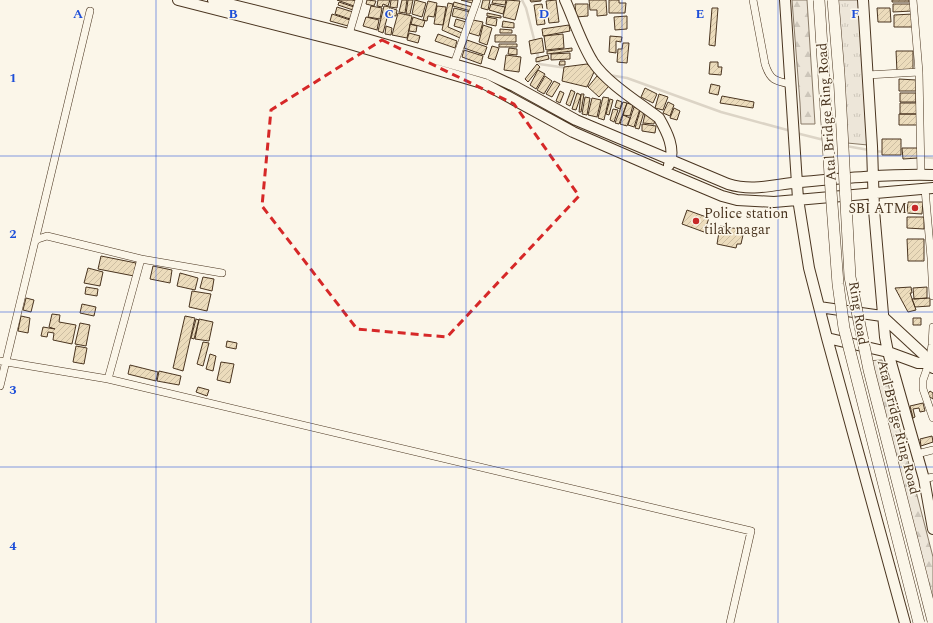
<svg xmlns="http://www.w3.org/2000/svg" width="933" height="623" viewBox="0 0 933 623" font-family="Spectral,serif">
  <style>
    .grass { fill: url(#grass-tufts); stroke: #887966 }
    .forest { fill: url(#forest-firs); stroke: #887966 }
    .lines { fill: none; stroke-linecap: round; stroke-linejoin: round }
    .stream { stroke: #dcd4c6; stroke-width: 2.5 }
    .building { fill: url(#building-hatch); stroke: #4a3520 }
    .street-casing { stroke: #4a3520; stroke-width: 8 }
    .secondary-casing { stroke: #4a3520; stroke-width: 12 }
    .street { stroke: #fbf6e9; stroke-width: 7 }
    .secondary { stroke: #fbf6e9; stroke-width: 10 }
    .primary-bridge-casing { stroke: #4a3520; stroke-width: 12; stroke-linecap: butt }
    .primary-bridge { stroke: #fbf6e9; stroke-width: 11 }
    .marked { fill: none; stroke: #d62828; stroke-width: 3; stroke-dasharray: 8 5; stroke-linejoin: round }
    .grid { fill: none; stroke: #1d4ed8; stroke-width: 1; stroke-opacity: 0.55 }
    .poi-dot { fill: #c62828; stroke: #fbf6e9; stroke-width: 1.5 }
    .labels { text-anchor: middle; stroke-width: 3; stroke-linejoin: round; paint-order: stroke }
    .street-label { font-size: 14px; fill: #4a3520; stroke: #fbf6e9 }
    .poi-label { font-size: 14px; fill: #4a3520; stroke: #fbf6e9; text-anchor: end }
    .grid-label { font-size: 13px; text-anchor: middle; font-weight: bold; fill: #1d4ed8; stroke: #fbf6e9; stroke-width: 3; stroke-linejoin: round; paint-order: stroke }
  </style>
  <defs>
    <pattern id="grass-tufts" width="24" height="20" patternUnits="userSpaceOnUse"><rect width="24" height="20" fill="#ede6d9"/><path d="M3 7l-1-3M5 7V3M7 7l1-3M15 17l-1-3M17 17v-4M19 17l1-3" fill="none" stroke="#cdc6ba"/></pattern>
    <pattern id="forest-firs" width="22" height="20" patternUnits="userSpaceOnUse"><rect width="22" height="20" fill="#ede6d9"/><path d="M5 1l3.5 6h-7zM16 11l3.5 6h-7z" fill="#cdc6ba"/></pattern>
    <pattern id="building-hatch" width="6" height="6" patternUnits="userSpaceOnUse"><rect width="6" height="6" fill="#ecdcbc"/><path d="M-1 1l2-2M0 6l6-6M5 7l2-2" fill="none" stroke="#ccbda1"/></pattern>
  </defs>
  <rect width="100%" height="100%" fill="#fbf6e9"/>
  <path class="grass" d="M832 0H863L868 145 847 143Z"/>
  <path class="forest" d="M792 0H807L815 124H801L800 103Z
    M882 360 933 557V603L865 361Z"/>
  <g class="lines">
    <path class="stream" d="M522 0 526 8 535 43
      M537 51 539 64 567 68
      M609 75 627 78 721 112 791 131
      M796 133 824 140
      M846 146 869 150
      M874 151 885 152
      M922 157 933 158"/>
  </g>
  <path class="building" d="M337 0H352L356 1 354 6Z
    M367 0 376 1 374 6 366 4Z
    M378 0H390L388 6 383 4 382 7 377 6Z
    M391 0H398L397 8 390 7Z
    M402 0H407L405 13 399 12Z
    M408 0H413L410 14H406Z
    M415 0 426 3 422 17 412 14Z
    M461 0H473L472 3Z
    M483 0H490L488 10 481 8Z
    M493 0H506L505 5 492 3Z
    M507 0 520 1 515 20 503 17Z
    M530 0H541V1L531 2Z
    M556 0 559 22 549 23 546 1Z
    M589 0H606L607 15 597 16V10H590Z
    M609 0H619V3H626L625 13H609Z
    M892 0H909V2H892Z
    M428 1 437 3 434 17 428 16 427 21 423 20Z
    M339 2 354 7 353 10 338 5Z
    M454 2 472 7 471 11 453 6Z
    M448 3 453 4 448 27 462 33 460 38 442 30Z
    M491 4 505 7 503 14 489 10Z
    M542 4 545 24 537 25 534 5Z
    M575 4H588V16L576 17Z
    M893 4H911L912 11 893 12Z
    M371 6 382 8 380 19 368 17Z
    M384 6 390 7 383 33 378 31Z
    M437 6 446 7 443 25 434 24Z
    M337 7 353 12 350 19 335 14Z
    M390 8 397 10 396 16 389 15Z
    M454 8 470 12 468 20 452 16Z
    M712 8H718L715 46 709 45Z
    M877 8H890L891 22H878Z
    M398 13 412 16 407 38 392 35Z
    M487 13 501 16V18L487 16Z
    M332 14 350 20 348 26 330 21Z
    M913 14V27H894V15Z
    M627 16V29L615 30 614 17Z
    M366 17 379 20 377 30 363 26Z
    M413 17 425 21 423 27 411 24Z
    M487 17 497 19 496 26 486 24Z
    M456 19 466 22 464 29 454 26Z
    M473 20 483 22 479 36 469 33Z
    M503 21 514 23V28L502 27Z
    M410 24 417 26 416 32 409 31Z
    M483 25 492 28 487 45 479 42Z
    M569 25 570 31 543 36 542 29Z
    M386 26 392 28 391 35 385 34Z
    M500 29 512 30V33H500Z
    M409 33 420 36 418 43 407 40Z
    M438 34 457 41 455 48 435 41Z
    M563 34 564 48 546 50 544 36Z
    M495 35H516V42H495Z
    M610 36 622 37 621 42 616 41V53L609 52Z
    M542 38 544 52 531 54 529 41Z
    M467 40 487 47 484 55 464 48Z
    M623 43H629L627 63 617 62 618 49H622Z
    M499 44H517V47H499Z
    M492 46 499 48 495 60 488 58Z
    M509 48 517 49V55L508 54Z
    M572 48V51L547 54V51Z
    M464 50 483 56 481 64 462 57Z
    M896 51H913V71L897 72Z
    M570 53V59L551 60V54Z
    M506 55 521 57 519 72 504 70Z
    M548 55 549 59 536 62V58Z
    M560 61H565V65H559Z
    M710 62H718V67H722L721 75 709 74Z
    M537 64 540 67 528 82 525 79Z
    M587 64 595 70 587 87 562 81 564 67Z
    M538 70 545 74 536 89 530 85Z
    M545 76 552 81 544 94 537 90Z
    M597 76 609 86 599 97 588 87Z
    M899 79 916 80V91H899Z
    M554 81 560 84 552 97 546 94Z
    M711 84 720 86 718 95 709 93Z
    M645 88 657 94 653 103 641 97Z
    M571 90 575 92 570 106 566 104Z
    M560 91 564 93 560 103 556 101Z
    M577 93 581 95 576 110 572 109Z
    M900 93H916V102H900Z
    M581 94H584L581 112H579Z
    M659 94 668 97 663 110 655 108Z
    M722 96 754 102 753 108 720 103Z
    M585 97 590 98 587 115 582 114Z
    M603 97 609 98 604 120 598 118Z
    M592 98 601 100 597 117 588 115Z
    M610 99 613 100 609 115 606 114Z
    M617 100 622 102 620 109 615 107Z
    M623 102 627 103 619 124 615 123Z
    M668 102 674 105 670 116 663 113Z
    M627 103 633 105 630 116 623 115Z
    M900 103H917V114H900Z
    M634 107 640 109 634 127 628 125Z
    M674 108 680 111 677 120 670 118Z
    M613 109 618 110 614 122 610 120Z
    M640 111 644 112 639 129 635 128Z
    M645 114 655 118 654 124 643 123Z
    M899 114H917V125H899Z
    M623 115 630 118 627 126 620 124Z
    M642 124 656 126 655 133 642 131Z
    M882 139H901V155H882Z
    M902 148H918V158L903 159Z
    M908 202H923L922 214 907 213Z
    M687 210 709 218 704 232 682 224Z
    M907 217H924V229L907 228Z
    M720 226 739 229 738 234 743 235 741 244H737L736 248 717 244Z
    M907 239H924V261H908Z
    M101 256 136 263 134 276 98 269Z
    M153 266 172 270 170 283 150 279Z
    M88 268 103 272 100 286 84 283Z
    M180 273 198 278 195 290 177 286Z
    M203 277 214 279 212 291 200 288Z
    M86 287 98 289 97 296 85 294Z
    M911 287 912 293H910L916 310 908 312 895 288Z
    M927 287V298L914 299 913 288Z
    M192 291 211 294 207 311 189 307Z
    M26 298 34 300 31 312 23 310Z
    M930 298V306L915 307 912 299Z
    M82 304 96 307 94 316 80 313Z
    M52 314 60 315 59 322 76 325 72 344 53 340 54 333 48 332 47 337 41 336 43 327 55 329 49 327Z
    M21 316 30 318 28 333 18 331Z
    M185 316 195 318 183 371 173 368Z
    M913 318H921V325H913Z
    M196 319 199 320 194 339 191 338Z
    M199 319 213 322 209 341 195 339Z
    M80 323 90 325 86 346 75 344Z
    M227 341 237 343 236 349 226 347Z
    M203 342 209 343 203 366 197 364Z
    M76 346 87 348 84 364 73 362Z
    M210 354 216 356 213 371 206 369Z
    M221 362 234 364 230 383 217 380Z
    M130 365 158 372 156 381 128 374Z
    M159 371 181 376 179 385 157 381Z
    M198 387 209 390 207 396 196 392Z
    M930 391 933 393V399L927 395Z
    M923 403 925 411 920 412 919 408 913 409 915 417 913 418 910 406Z
    M932 436 933 442 921 446 920 439Z"/>
  <g class="lines">
    <defs>
      <path id="street" d="M753 0 765 64C770 80 775 81 790 84
        M913 0 919 72
        M349 34 359 0
        M454 64 477 0
        M867 75 919 72 921 175
        M925 189 931 258 933 296
        M35 241 90 11
        M141 259 222 273
        M933 327 932 345 929 363 923 380V389L933 418
        M0 361 108 379 751 531 730 623
        M0 386 35 241 38 239 47 236 141 259 108 379
        M917 454 933 450
        M924 479 933 477"/>
      <path id="secondary" d="M178 0 347 43 485 84 573 132 665 172 722 196 737 200 774 202 933 188
        M213 0 349 34 488 74 514 86 576 120 728 184C754 192 775 184 801 182 845 178 889 174 933 175
        M565 0C574 20 581 43 593 62 607 83 638 102 659 118 667 132 676 149 669 165
        M785 0 798 199 809 268 827 338 905 623
        M863 0 872 146 874 210 885 337 888 352 924 479 933 529
        M819 307 882 316 923 354 929 363 933 368
        M827 338 888 352 918 363H929"/>
    </defs>
    <use href="#street" class="street-casing"/>
    <use href="#secondary" class="secondary-casing"/>
    <use href="#street" class="street"/>
    <use href="#secondary" class="secondary"/>
    <defs>
      <path id="primary-bridge" d="M819 0 831 191 838 284 844 328 919 623
        M833 0 839 74 850 277 869 370 933 621"/>
    </defs>
    <use href="#primary-bridge" class="primary-bridge-casing"/>
    <use href="#primary-bridge" class="primary-bridge"/>
  </g>
  <path class="marked" d="M382 40 514 104 579 196 447 337 357 329 262 206 271 110Z"/>
  <path class="grid" d="M156 0V623M311 0V623M466 0V623M622 0V623M778 0V623M0 156H933M0 312H933M0 467H933"/>
  <g class="poi-dot">
    <circle cx="915" cy="208" r="4"/>
    <circle cx="696" cy="221" r="4"/>
  </g>
  <g class="labels">
    <g class="street-label">
      <text transform="translate(826 112) rotate(-94)" y="5">Atal Bridge Ring Road</text>
      <text transform="translate(859 313) rotate(81)" y="5">Ring Road</text>
      <text transform="translate(899 427) rotate(76)" y="5">Atal Bridge Ring Road</text>
    </g>
    <g class="poi-label">
      <text x="907" y="213">SBI ATM</text>
      <text x="704" y="218" text-anchor="start">Police station<tspan x="704" dy="16">tilak nagar</tspan></text>
    </g>
  </g>
  <g class="grid-label">
    <text x="78" y="18">A</text>
    <text x="233" y="18">B</text>
    <text x="389" y="18">C</text>
    <text x="544" y="18">D</text>
    <text x="700" y="18">E</text>
    <text x="855" y="18">F</text>
    <text x="13" y="82">1</text>
    <text x="13" y="238">2</text>
    <text x="13" y="394">3</text>
    <text x="13" y="550">4</text>
  </g>
</svg>
